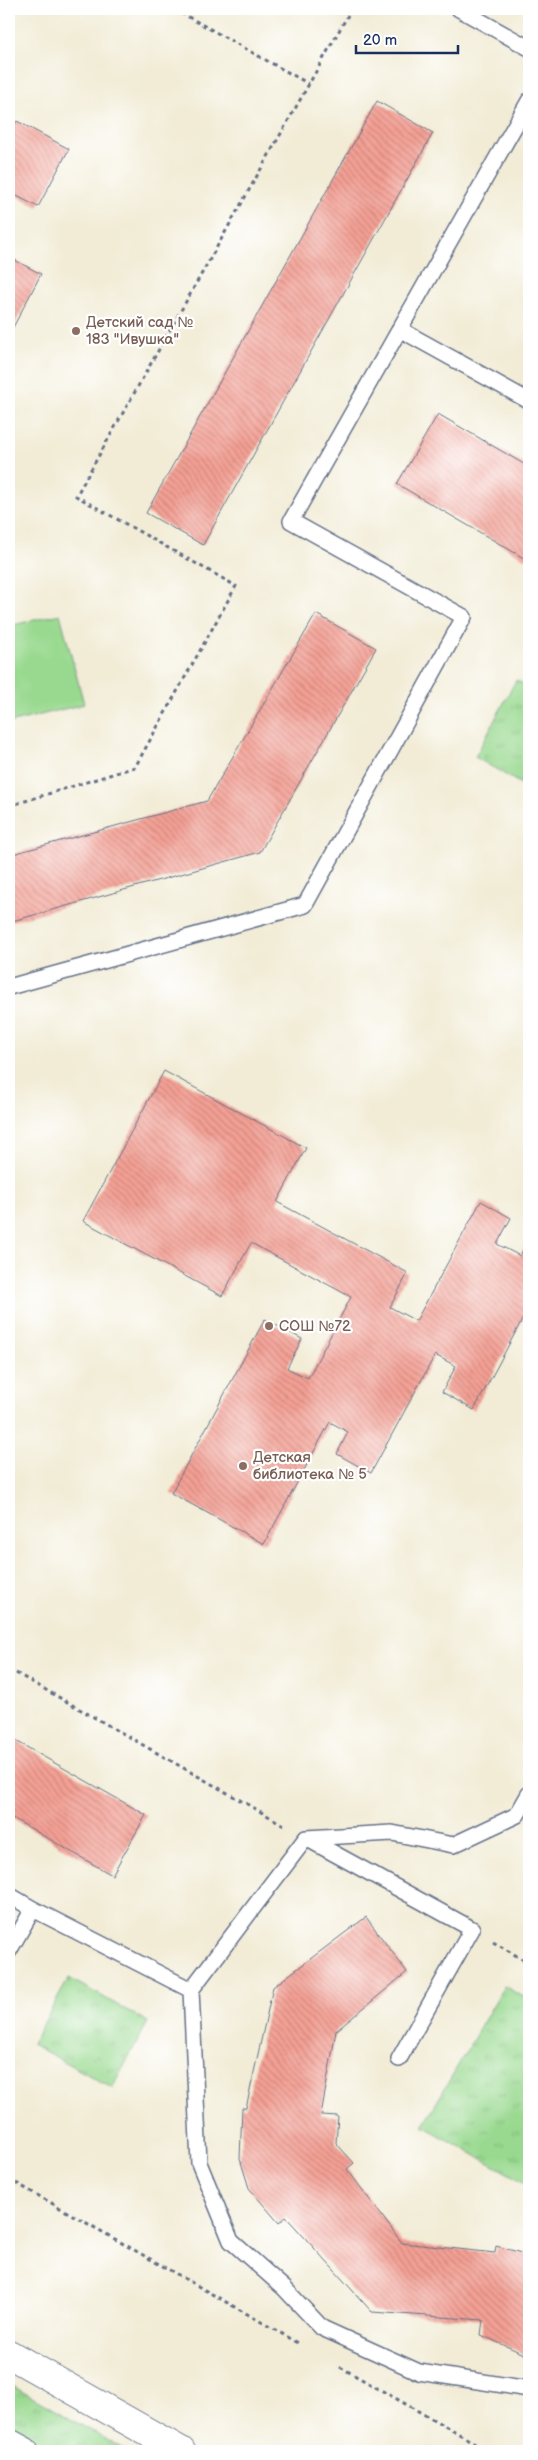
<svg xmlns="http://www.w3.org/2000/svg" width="538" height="2460" viewBox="0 0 538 2460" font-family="'Balsamiq Sans',sans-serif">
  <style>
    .grass { fill: url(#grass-tufts); stroke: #5a8476 }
    .pitch { fill: #99d98f; stroke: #5a8476 }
    .building { fill: url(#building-back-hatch) }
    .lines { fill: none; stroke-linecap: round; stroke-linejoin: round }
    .service-casing { stroke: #667188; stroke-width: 18 }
    .secondary-casing { stroke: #667188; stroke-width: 30 }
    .path { stroke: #667188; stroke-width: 3; stroke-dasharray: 4 4; stroke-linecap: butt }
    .service { stroke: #fff; stroke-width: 15 }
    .secondary { stroke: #fff; stroke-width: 28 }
    .education-dot { fill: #8d6e63; stroke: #fff; stroke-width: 2 }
    .labels { text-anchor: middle; stroke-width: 4.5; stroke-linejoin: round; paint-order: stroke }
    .education-label { font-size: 15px; fill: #785e54; stroke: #fff; text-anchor: start }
  </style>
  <defs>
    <pattern id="grass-tufts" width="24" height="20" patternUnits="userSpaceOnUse" patternTransform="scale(1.25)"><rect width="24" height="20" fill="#99d98f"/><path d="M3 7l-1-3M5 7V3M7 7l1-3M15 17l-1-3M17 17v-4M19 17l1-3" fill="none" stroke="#83bb7e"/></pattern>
    <pattern id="building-back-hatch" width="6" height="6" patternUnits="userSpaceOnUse" patternTransform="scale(1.25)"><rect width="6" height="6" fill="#f5a094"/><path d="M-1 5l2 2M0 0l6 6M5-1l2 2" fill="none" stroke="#c6837c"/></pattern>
  </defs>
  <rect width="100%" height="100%" fill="#fff"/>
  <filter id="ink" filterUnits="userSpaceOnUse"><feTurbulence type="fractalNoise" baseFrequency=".02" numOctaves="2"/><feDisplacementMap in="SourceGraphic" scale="10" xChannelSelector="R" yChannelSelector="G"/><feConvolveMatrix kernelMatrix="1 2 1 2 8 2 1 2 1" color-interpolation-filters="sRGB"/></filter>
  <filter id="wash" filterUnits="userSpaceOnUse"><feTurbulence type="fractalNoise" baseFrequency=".0096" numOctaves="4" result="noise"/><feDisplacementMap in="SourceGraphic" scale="20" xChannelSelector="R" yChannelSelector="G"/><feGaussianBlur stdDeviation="1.12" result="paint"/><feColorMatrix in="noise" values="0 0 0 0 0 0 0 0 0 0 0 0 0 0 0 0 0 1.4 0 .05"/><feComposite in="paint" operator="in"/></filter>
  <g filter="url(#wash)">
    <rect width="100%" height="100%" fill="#f2ecd6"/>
    <path class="grass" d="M516 680 529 687V781L526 787 475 757Z
      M69 1978 148 2022 112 2088 32 2044Z
      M504 1986 529 2000V2185L423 2126Z
      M9 2384 127 2451H46L9 2430Z"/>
    <path class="pitch" d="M60 614 84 704 9 723V626Z"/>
    <g id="blocks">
      <path class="building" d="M377 101 433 133 203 545 146 513Z
        M17 121 69 149 38 207 9 192V136Z
        M9 257 41 274 9 335Z
        M438 414 529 467V561L397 484Z
        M316 614 376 648 260 852 9 922V855L207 801Z
        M164 1071 306 1148 277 1202 408 1273 390 1307 416 1321 481 1201 511 1218 497 1244 520 1256 529 1239V1307L474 1410 442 1392 456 1366 435 1355 371 1473 337 1454 348 1432 330 1422 264 1544 171 1493 265 1319 302 1339 287 1368 308 1378 351 1297 251 1243 222 1296 83 1221Z
        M9 1737 146 1815 112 1875 9 1816Z
        M366 1917 407 1972 336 2031 321 2115 338 2116 336 2143 354 2163 347 2169 402 2243 495 2253 496 2246 529 2255V2354H524L481 2335 483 2320 372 2312 286 2217 279 2223 249 2188 240 2159 242 2108H246L273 1987Z"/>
    </g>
  </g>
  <g filter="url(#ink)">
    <use href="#blocks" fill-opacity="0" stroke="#667188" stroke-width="1"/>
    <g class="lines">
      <defs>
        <path id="service" d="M459 9 529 48
          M401 330 529 401
          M9 987 305 905 464 617 291 521 529 101
          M306 1838 472 1929 399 2059
          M9 1895 33 1909
          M9 1951 33 1909 191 1990 199 2163 231 2241 284 2288 322 2328 419 2372 529 2389
          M191 1990 306 1838 392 1833 453 1845 517 1815 529 1794"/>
        <path id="secondary" d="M9 2354 181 2451
          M9 2443 24 2451"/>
      </defs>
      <use href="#service" class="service-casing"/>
      <use href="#secondary" class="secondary-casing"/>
      <path class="path" d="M174 9 309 84
        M9 806 135 767 236 586 76 496 348 15
        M9 1669 284 1825
        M493 1942 529 1963
        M9 2179 300 2344
        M340 2367 489 2451"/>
      <use href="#service" class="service"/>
      <use href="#secondary" class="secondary"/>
    </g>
  </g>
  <g class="education-dot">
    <circle cx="76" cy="331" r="5"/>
    <circle cx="269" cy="1326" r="5"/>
    <circle cx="243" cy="1466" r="5"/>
  </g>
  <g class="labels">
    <g class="education-label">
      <text x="86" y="327">Детский сад №<tspan x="86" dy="17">183 "Ивушка"</tspan></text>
      <text x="279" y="1331">СОШ №72</text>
      <text x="253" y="1462">Детская<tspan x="253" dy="17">библиотека № 5</tspan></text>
    </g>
  </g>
  <rect width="538" height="2460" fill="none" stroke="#fff" stroke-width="30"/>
  <path d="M356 45v8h102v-8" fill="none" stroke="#1b2f5e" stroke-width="2.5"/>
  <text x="363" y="45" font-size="15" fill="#1b2f5e" stroke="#ffffff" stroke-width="4" paint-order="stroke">20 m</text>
</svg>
